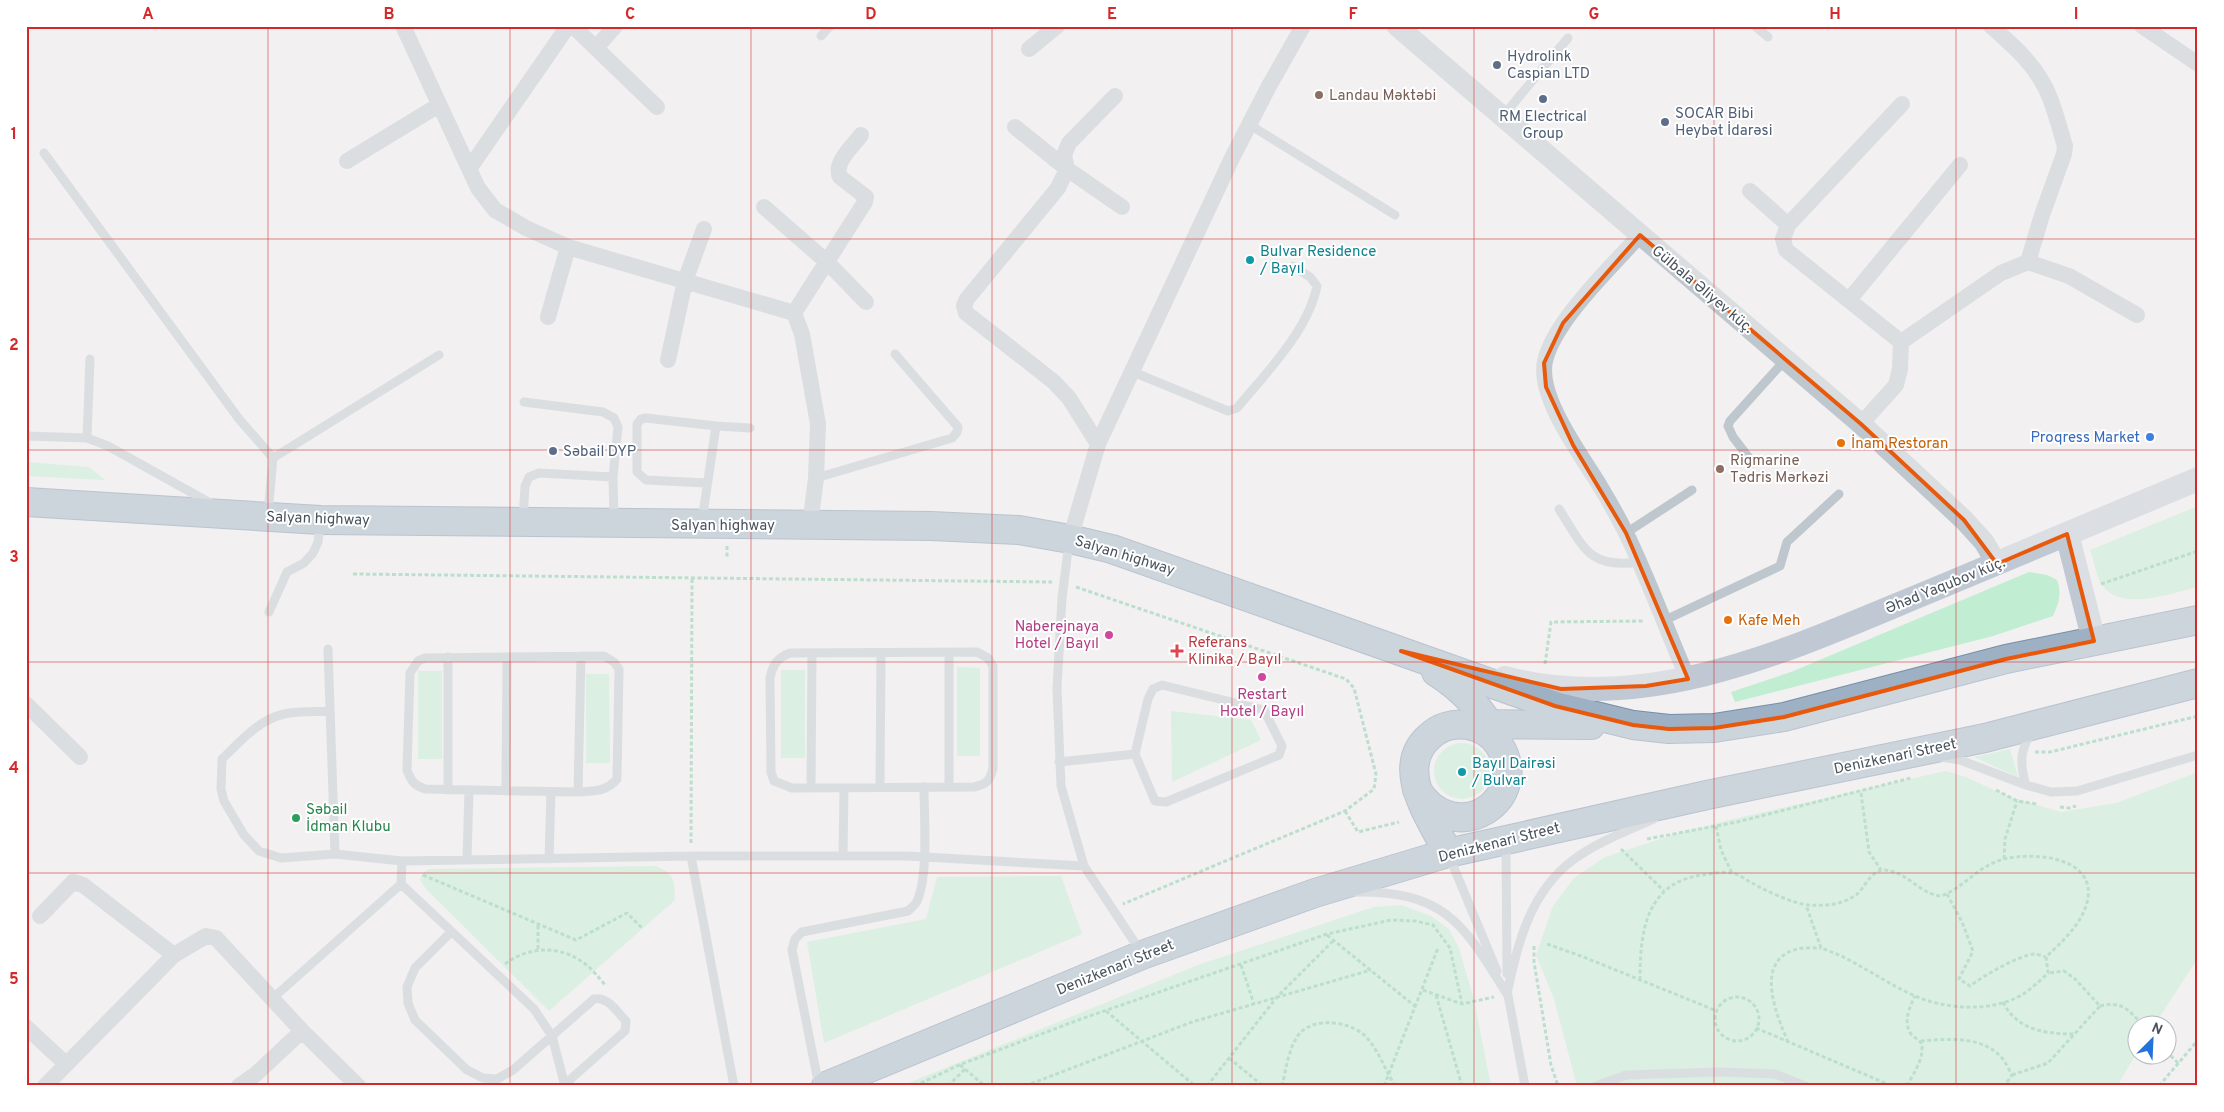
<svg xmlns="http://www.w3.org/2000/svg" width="2224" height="1112" viewBox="0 0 2224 1112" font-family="Overpass,sans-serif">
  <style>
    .green { fill: #c1edd2 }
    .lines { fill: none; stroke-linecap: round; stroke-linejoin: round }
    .trunk-casing { stroke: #768ea8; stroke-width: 30 }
    .path { stroke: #7bcaa3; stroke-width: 3; stroke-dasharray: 4 2.5; stroke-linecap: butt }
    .service { stroke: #bfc7ce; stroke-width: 9 }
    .minor { stroke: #bfc7ce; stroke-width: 16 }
    .tertiary { stroke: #bfc7ce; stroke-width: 21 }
    .secondary { stroke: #bfc8d3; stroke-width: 24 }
    .trunk { stroke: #9eb1c4; stroke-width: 28 }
    .marked { fill: none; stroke: #e8590c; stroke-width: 4; stroke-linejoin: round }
    .grid { fill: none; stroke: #d62828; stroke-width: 1; stroke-opacity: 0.55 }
    .service-dot { fill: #5c6f8a; stroke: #fff; stroke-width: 2 }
    .education-dot { fill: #8d6e63; stroke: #fff; stroke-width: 2 }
    .culture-dot { fill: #0f9aa8; stroke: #fff; stroke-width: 2 }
    .shop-dot { fill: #3f7fe0; stroke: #fff; stroke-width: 2 }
    .food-dot { fill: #e8710a; stroke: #fff; stroke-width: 2 }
    .hotel-dot { fill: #d1479c; stroke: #fff; stroke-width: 2 }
    .health-dot { fill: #e0444e; stroke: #fff; stroke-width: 2 }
    .leisure-dot { fill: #2e9e5b; stroke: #fff; stroke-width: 2 }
    .labels { text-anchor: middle; stroke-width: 4; stroke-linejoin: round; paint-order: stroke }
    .service-label { font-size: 15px; fill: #4e5e75; stroke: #fff; text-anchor: start }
    .education-label { font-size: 15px; fill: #785e54; stroke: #fff; text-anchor: start }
    .culture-label { font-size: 15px; fill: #0d838f; stroke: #fff; text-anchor: start }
    .street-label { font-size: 15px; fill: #49535d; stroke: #fff }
    .shop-label { font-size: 15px; fill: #366cbe; stroke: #fff; text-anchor: end }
    .food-label { font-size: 15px; fill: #c56008; stroke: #fff; text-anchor: start }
    .hotel-label { font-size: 15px; fill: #b23c85; stroke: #fff; text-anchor: end }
    .health-label { font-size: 15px; fill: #be3a42; stroke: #fff; text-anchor: start }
    .leisure-label { font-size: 15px; fill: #27864d; stroke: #fff; text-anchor: start }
    .neatline { fill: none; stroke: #d62828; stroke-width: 2 }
    .grid-label { font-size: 16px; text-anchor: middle; font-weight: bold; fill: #d62828 }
  </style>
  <rect width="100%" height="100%" fill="#f2f0f0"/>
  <path class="green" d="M26 462 89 467 105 480 26 476Z
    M2198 506V587C2171 593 2121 613 2101 584 2096 575 2094 560 2090 550Z
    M2029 572 2047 575 2057 580C2062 593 2059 603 2053 616L1993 636 1735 702 1731 692 1791 672Z
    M957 667 980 668V756H957Z
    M781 670H805V758H781Z
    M418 671H442V759H418Z
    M586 674H609L610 763H586Z
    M1171 711 1251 720 1261 740 1172 782Z
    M1434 771a28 28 0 1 1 56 0a28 28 0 1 1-56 0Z
    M2010 749 2018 777 1974 757Z
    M1946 771 1966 777 2007 796 2061 812 2116 803 2198 772V958L2155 1024H2136V1054L2117 1086H1577L1554 999 1536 955 1553 906 1574 878 1605 857 1672 835 1733 819Z
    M656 866C676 875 674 881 675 900L549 1011 427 890 420 880 422 874 429 869Z
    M1061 876 1082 934 824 1043 807 942 926 919 937 877Z
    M1401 905 1431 916 1449 929 1459 948 1474 1000 1491 1086H901L1198 965 1374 907Z"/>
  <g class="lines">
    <defs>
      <path id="trunk" d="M26 502 320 520 931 526 1019 530 1070 539 1112 549 1555 706 1633 725 1669 729 1714 728 1784 717 2006 659 2198 620
        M1436 672C1463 689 1482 709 1496 737
        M1469 724 1591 725
        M1417 790C1456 851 1533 798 1499 745 1492 734 1480 727 1467 725 1453 723 1439 727 1429 737 1393 769 1432 820 1448 853
        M826 1086 1142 955 1315 893 1448 853 1707 795 1985 738 2198 683"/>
    </defs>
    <use href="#trunk" class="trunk-casing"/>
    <path class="path" d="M727 546V557
      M353 574 1052 582
      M2101 584 2198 551
      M1076 587 1346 679 1354 688 1376 774 1374 789 1345 811 1123 904
      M1545 664 1551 622 1645 621
      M2035 752H2050L2198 716
      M1996 790 2017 801 2037 804
      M1861 793 1869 852 1881 870
      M2060 807 2069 808 2076 806
      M1345 811 1358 832 1399 822
      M1716 826 1721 850 1732 873
      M1647 839 1737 822 1911 778
      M691 843 692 578
      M1621 849 1664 891
      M2004 859 2005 839 2017 801
      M423 875 576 940 627 913 643 929
      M1947 894 1962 922 1973 951 1959 979 1970 986C1983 976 2019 955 2035 954 2038 954 2043 956 2046 957
      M1327 935 1416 1007
      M1547 944 1581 956 1717 1011
      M1534 946V962L1551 1065 1558 1086
      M538 949V924
      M505 964C527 947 557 945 581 961 591 967 598 977 606 986
      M1241 965 1254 1004
      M1640 980C1640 933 1645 883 1702 875 1711 874 1723 871 1732 873 1739 874 1746 880 1752 883 1766 891 1794 904 1809 905 1825 906 1842 905 1856 895 1865 888 1871 870 1884 870 1907 871 1919 894 1941 896 1964 888 1977 866 2004 859 2032 852 2094 856 2088 898 2084 922 2063 941 2046 957L2048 973C2041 980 2033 987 2025 993 1994 1013 1945 1010 1913 995 1881 981 1855 959 1821 948L1806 905
      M1423 990 1462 1004 1494 997
      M1436 995 1462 1086
      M1715 1019a22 22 0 1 1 44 0a22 22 0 1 1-44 0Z
      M2003 1002C2017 1031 2047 1034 2075 1034
      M2100 1006C2123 1001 2127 1009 2142 1024
      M1106 1011 1195 1086
      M1756 1028 1892 1086
      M1921 1041C1947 1039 1982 1035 2002 1058 2006 1063 2009 1070 2012 1075L2004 1086
      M1788 1042C1777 1016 1754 963 1794 950 1802 947 1813 948 1821 948
      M2166 1051 2178 1063
      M1229 1058 1263 1086
      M960 1065 985 1086
      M2012 1075 2048 1063 2100 1006 2075 979 2064 971 2048 973
      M915 1086 959 1065 1081 1019 1327 934 1391 920 1415 921 1433 925 1450 948 1462 1004
      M948 1086 965 1069
      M1025 1086 1192 1022 1371 970
      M1207 1086 1277 997 1334 940
      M1282 1086C1286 1070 1289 1044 1301 1032 1318 1016 1354 1022 1368 1039 1379 1052 1386 1071 1395 1086
      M1384 1086 1438 948
      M1907 1086C1913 1074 1922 1062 1922 1049 1923 1040 1916 1040 1911 1034 1903 1022 1909 1008 1915 996
      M2159 1086 2198 1040"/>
    <path class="service" d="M1755 26 1768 37
      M821 36 830 26
      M1503 116 1568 38
      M1250 125 1395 215
      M44 153 239 419 273 458 268 514
      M1133 372 1228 411 1237 408C1266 373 1308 331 1317 286L1310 277 1293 266
      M524 402 603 412 614 418 618 427 613 477 614 519
      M26 436 87 438 108 446 212 504
      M87 438 90 359
      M273 458 439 355
      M1753 463 1733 437 1728 426 1730 421 1786 359
      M816 478 952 438 957 432 958 427 895 354
      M706 483 646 480 637 472V424L641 419 646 418 716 426
      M1559 509C1583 546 1588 569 1638 562
      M523 519 525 486 529 477 539 473 613 477
      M702 521 716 426 750 428
      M1626 533 1692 490
      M1069 542 1062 598 1057 688 1061 786 1084 866 1141 952
      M269 612 287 572 304 563 313 553 318 542 320 523
      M1663 621 1780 566 1787 542 1839 494
      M328 649 335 854 402 861
      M977 652 988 658 993 666V768C990 781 987 784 974 787L792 788 774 781 771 772 770 678C773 664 777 658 790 653Z
      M949 653V787
      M604 656 614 662 619 669 617 779C606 792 594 791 578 792L425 789C414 785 411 781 407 770L410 673 418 661 425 658Z
      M1162 685 1264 710 1282 746 1279 755 1166 802 1155 801 1135 754 1148 699 1153 689Z
      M330 711C315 712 298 711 284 714 258 720 240 742 222 759L221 789 224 801 244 835 259 851 281 858 335 854
      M1941 757 1960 760 2026 785C2020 766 2019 748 2033 732
      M1059 762 1135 754
      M2026 785 2051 792 2077 791 2198 755
      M811 788 812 653
      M880 788 881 653
      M448 790V657
      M506 791 507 657
      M578 792 581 656
      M1506 842 1507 974
      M691 856 734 1086
      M843 856 844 788
      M1449 856 1497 971
      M467 859 469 790
      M549 859 551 792
      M401 884 534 1009 552 1036 565 1086
      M1355 892C1446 891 1463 924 1507 994
      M451 932 415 968 407 987 408 1003 415 1020 467 1070 483 1078 497 1079 513 1070 594 999C608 996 617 1012 626 1021L625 1031 565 1084
      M1507 990 1525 1086
      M1507 994C1517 945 1530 892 1573 860 1597 842 1627 831 1654 819
      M273 998 401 884 402 861 691 856H907L1084 866
      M819 1086 792 950 795 939 802 932 908 911C911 908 914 906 916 903 929 879 924 816 924 787
      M1596 1086 1626 1075 1719 1072 1775 1074 1805 1086"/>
    <path class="minor" d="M403 26 478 188 495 210 526 228 568 247 794 313 802 334 818 424 816 478 810 525
      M573 26 657 107
      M1991 26C2015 47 2038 67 2050 98 2056 113 2060 130 2065 146L2064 154 2042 215 2028 262
      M2142 26 2198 64
      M597 47 615 26
      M1029 49 1057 26
      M1015 127 1067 169 1122 207
      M347 161 439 105
      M469 169 568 26
      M1750 191 1788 225
      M764 207 827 262 866 302
      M1640 235C1612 266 1554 321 1545 361 1537 397 1582 456 1600 486 1609 501 1618 517 1626 533 1649 580 1667 631 1688 679
      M1849 300 1960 165
      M794 313 865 202 866 197 840 177C833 163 853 146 861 135
      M548 317 568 247
      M1901 342 2001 273 2028 262 2069 276 2137 315
      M668 360 685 281 704 229
      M1861 424 1896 385 1900 369 1901 342 1786 250 1783 239 1788 225 1902 104
      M1098 444 1069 398 1054 382 966 313 964 306 967 299 1058 188 1067 169 1064 155 1069 143 1115 96
      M1070 539 1098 444 1232 158 1269 86 1303 26
      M26 704 80 757
      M40 916 73 882 83 885 174 955
      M26 1027 66 1064
      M45 1086 174 955 206 936 216 938 302 1031 358 1086
      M239 1086 256 1074 302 1031"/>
    <path class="tertiary" d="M1397 26 1861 424 1964 520 1984 542 1997 564"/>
    <path class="secondary" d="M2067 534 2094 641
      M1505 678C1652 717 1799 645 1933 590 2022 553 2110 516 2198 479"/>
    <use href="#trunk" class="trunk"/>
  </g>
  <path d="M0 0H2224V1112H0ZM1640 235 1861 424 1964 520 1997 564 2067 534 2094 641 2006 659 1784 717 1714 728 1669 729 1633 725 1555 706 1401 651 1561 689 1646 686 1688 679 1626 533 1573 445 1546 387 1544 363 1563 323Z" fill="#f2f0f0" fill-opacity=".55" fill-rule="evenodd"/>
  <path class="marked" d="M1640 235 1861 424 1964 520 1997 564 2067 534 2094 641 2006 659 1784 717 1714 728 1669 729 1633 725 1555 706 1401 651 1561 689 1646 686 1688 679 1626 533 1573 445 1546 387 1544 363 1563 323Z"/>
  <path class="grid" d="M268 26V1086M510 26V1086M751 26V1086M992 26V1086M1232 26V1086M1474 26V1086M1714 26V1086M1956 26V1086M26 239H2198M26 450H2198M26 662H2198M26 873H2198"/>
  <g class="service-dot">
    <circle cx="1497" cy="65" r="5"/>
    <circle cx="1543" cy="99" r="5"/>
    <circle cx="1665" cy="122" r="5"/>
    <circle cx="553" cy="451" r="5"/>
  </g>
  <g class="education-dot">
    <circle cx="1319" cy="95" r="5"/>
    <circle cx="1720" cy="469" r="5"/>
  </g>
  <g class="culture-dot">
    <circle cx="1250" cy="260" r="5"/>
    <circle cx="1462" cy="772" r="5"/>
  </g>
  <circle class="shop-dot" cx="2150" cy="437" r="5"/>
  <g class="food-dot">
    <circle cx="1841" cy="443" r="5"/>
    <circle cx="1728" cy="620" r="5"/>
  </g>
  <g class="hotel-dot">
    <circle cx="1109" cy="635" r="5"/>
    <circle cx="1262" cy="677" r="5"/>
  </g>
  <path class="health-dot" d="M1174.5 643.5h5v5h5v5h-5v5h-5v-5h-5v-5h5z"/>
  <circle class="leisure-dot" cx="296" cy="818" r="5"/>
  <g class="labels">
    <g class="service-label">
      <text x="1507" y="61">Hydrolink<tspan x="1507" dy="17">Caspian LTD</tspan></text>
      <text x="1675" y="118">SOCAR Bibi<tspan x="1675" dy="17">Heybət İdarəsi</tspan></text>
      <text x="1543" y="121" text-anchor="middle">RM Electrical<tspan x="1543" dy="17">Group</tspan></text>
      <text x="563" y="456">Səbail DYP</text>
    </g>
    <g class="education-label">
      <text x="1329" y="100">Landau Məktəbi</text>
      <text x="1730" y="465">Rigmarine<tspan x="1730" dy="17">Tədris Mərkəzi</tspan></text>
    </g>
    <g class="culture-label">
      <text x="1260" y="256">Bulvar Residence<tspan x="1260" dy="17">/ Bayıl</tspan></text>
      <text x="1472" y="768">Bayıl Dairəsi<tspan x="1472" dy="17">/ Bulvar</tspan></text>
    </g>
    <g class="street-label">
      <text transform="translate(1703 289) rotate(40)" y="5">Gülbala Əliyev küç.</text>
      <text transform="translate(318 518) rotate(2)" y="5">Salyan highway</text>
      <text x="723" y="530">Salyan highway</text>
      <text transform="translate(1125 555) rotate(17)" y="5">Salyan highway</text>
      <text transform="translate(1945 585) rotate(-22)" y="5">Əhəd Yaqubov küç.</text>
      <text transform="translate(1895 756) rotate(-12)" y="5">Denizkenari Street</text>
      <text transform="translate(1499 842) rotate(-14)" y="5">Denizkenari Street</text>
      <text transform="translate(1115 967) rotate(-22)" y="5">Denizkenari Street</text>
    </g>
    <g class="shop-label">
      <text x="2140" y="442">Proqress Market</text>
    </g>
    <g class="food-label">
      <text x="1851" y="448">İnam Restoran</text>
      <text x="1738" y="625">Kafe Meh</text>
    </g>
    <g class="hotel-label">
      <text x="1099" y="631">Naberejnaya<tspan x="1099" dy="17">Hotel / Bayıl</tspan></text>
      <text x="1262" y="699" text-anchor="middle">Restart<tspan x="1262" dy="17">Hotel / Bayıl</tspan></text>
    </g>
    <g class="health-label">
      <text x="1188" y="647">Referans<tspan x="1188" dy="17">Klinika / Bayıl</tspan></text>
    </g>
    <g class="leisure-label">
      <text x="306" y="814">Səbail<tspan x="306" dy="17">İdman Klubu</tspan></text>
    </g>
  </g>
  <rect width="2224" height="1112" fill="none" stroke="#ffffff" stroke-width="55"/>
  <g transform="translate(2152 1040) rotate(24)"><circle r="24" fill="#ffffff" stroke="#b6babe"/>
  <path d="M0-4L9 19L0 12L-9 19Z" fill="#2273da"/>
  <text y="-8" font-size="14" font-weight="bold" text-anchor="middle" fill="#49535d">N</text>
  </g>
  <rect x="28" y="28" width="2168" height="1056" class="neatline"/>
  <g class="grid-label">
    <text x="148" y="19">A</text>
    <text x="389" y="19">B</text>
    <text x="630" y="19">C</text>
    <text x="871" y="19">D</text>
    <text x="1112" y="19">E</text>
    <text x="1353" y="19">F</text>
    <text x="1594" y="19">G</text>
    <text x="1835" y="19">H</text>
    <text x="2076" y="19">I</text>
    <text x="14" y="139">1</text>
    <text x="14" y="350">2</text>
    <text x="14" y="562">3</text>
    <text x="14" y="773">4</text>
    <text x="14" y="984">5</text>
  </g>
</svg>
